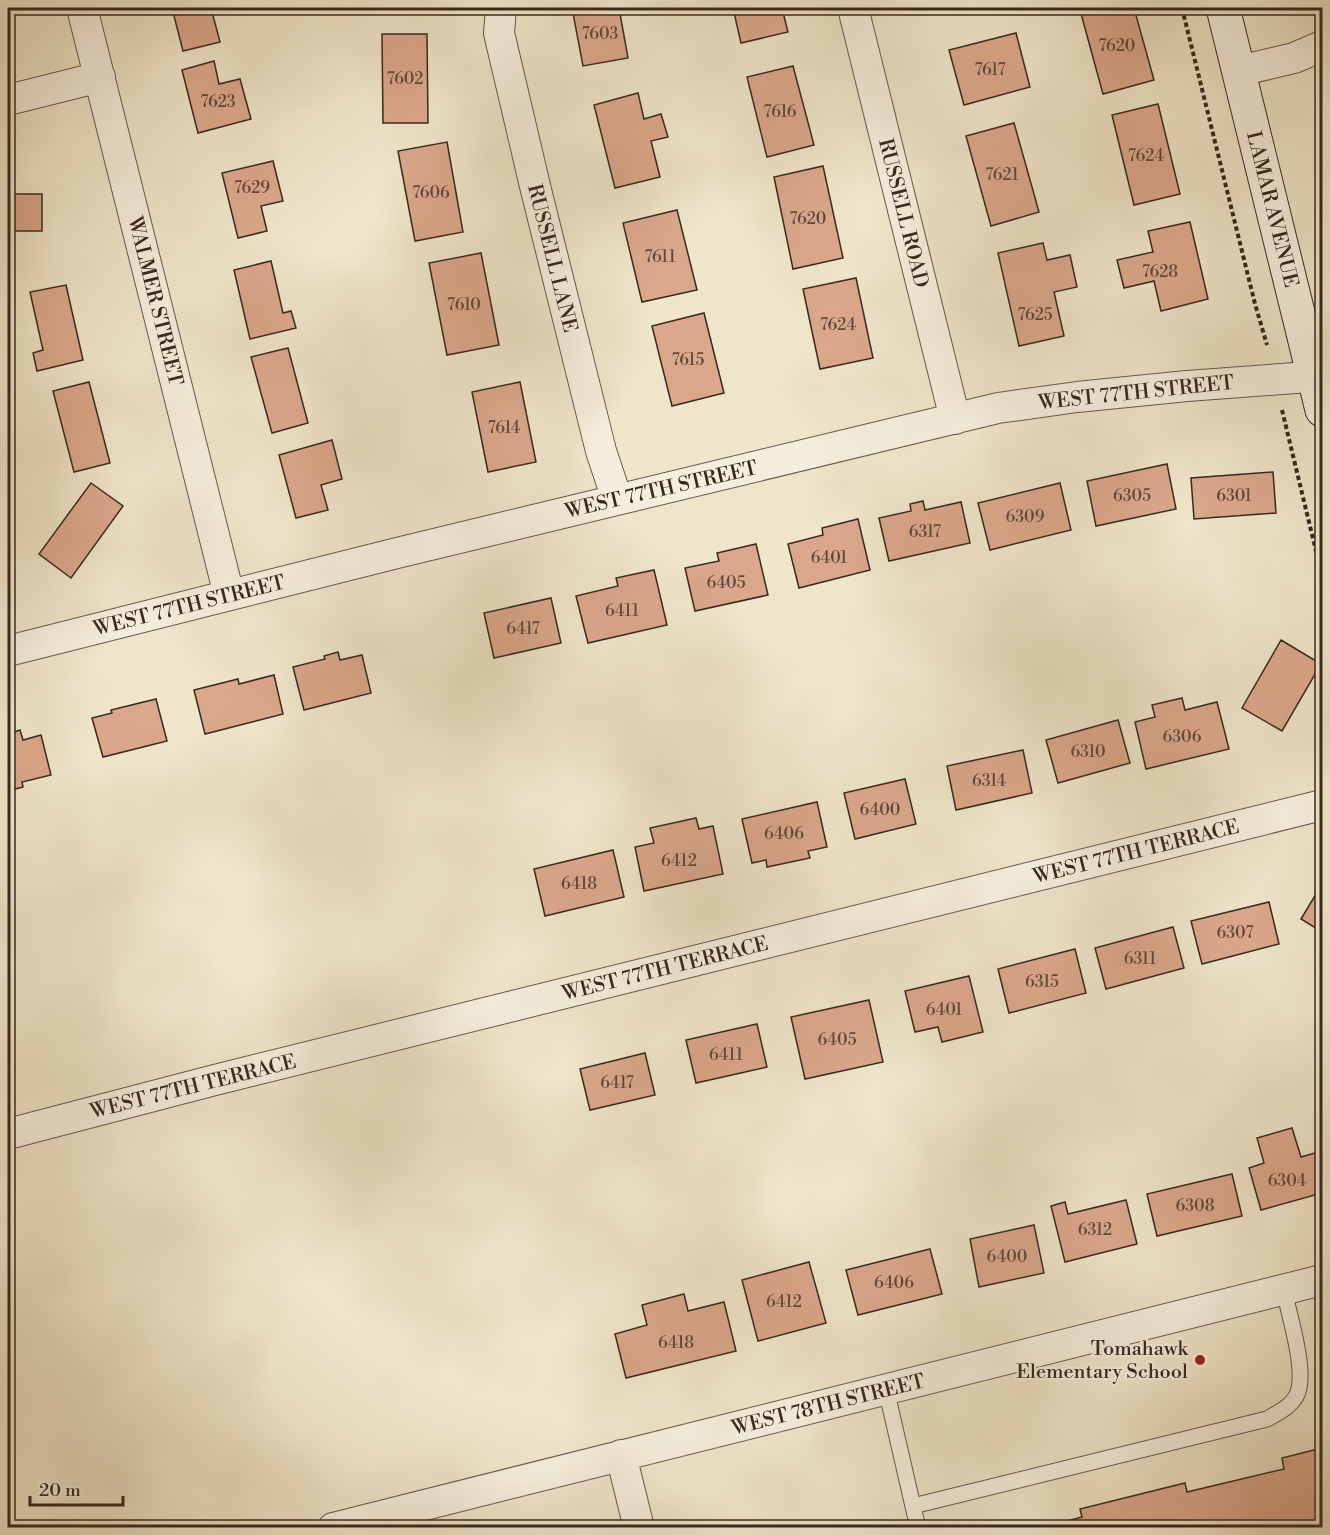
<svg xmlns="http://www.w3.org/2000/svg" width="1330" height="1535" viewBox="0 0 1330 1535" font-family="'Libre Bodoni',serif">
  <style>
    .building { fill: #daa78a; stroke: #38281f; stroke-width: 1.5 }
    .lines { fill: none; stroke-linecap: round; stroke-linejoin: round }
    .lane-casing { stroke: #66574a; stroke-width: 17 }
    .street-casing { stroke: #66574a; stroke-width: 32 }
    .secondary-casing { stroke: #38281f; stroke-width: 35 }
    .path { stroke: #38281f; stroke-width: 4; stroke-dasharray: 4.5 3; stroke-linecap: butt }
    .lane { stroke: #f5eedc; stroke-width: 15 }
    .street { stroke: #f5eedc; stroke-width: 30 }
    .secondary { stroke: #f5eedc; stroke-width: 33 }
    .poi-dot { fill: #8f2418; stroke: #f5eedc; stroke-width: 2 }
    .labels { text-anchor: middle; stroke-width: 4.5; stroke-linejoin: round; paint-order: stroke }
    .number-label { font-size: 16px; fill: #60483a }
    .street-label { font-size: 20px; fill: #38281f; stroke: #f5eedc }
    .poi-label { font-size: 20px; fill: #38281f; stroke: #f5eedc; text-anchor: end }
  </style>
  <rect width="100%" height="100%" fill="#efe5c9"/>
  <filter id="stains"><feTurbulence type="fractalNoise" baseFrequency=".00333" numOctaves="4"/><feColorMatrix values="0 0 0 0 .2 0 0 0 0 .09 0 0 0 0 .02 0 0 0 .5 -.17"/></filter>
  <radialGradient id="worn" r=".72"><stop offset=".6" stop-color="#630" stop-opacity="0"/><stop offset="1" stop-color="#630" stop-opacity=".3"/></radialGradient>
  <path class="building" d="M172 8H211L220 42 183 51Z
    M572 8H619L628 58 583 66Z
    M733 8H782L788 32 741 43Z
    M1089 8H1134L1154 80 1103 94 1080 10Z
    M1016 33 1030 87 964 105 949 50Z
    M382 34H427L428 123H383Z
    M214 61 219 84 240 79 251 119 198 133 182 70Z
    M793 66 814 145 767 157 747 77Z
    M638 93 644 119 661 114 668 137 651 141 660 177 615 188 594 105Z
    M1158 104 1180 194 1134 205 1112 115Z
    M1014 123 1039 212 991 226 966 136Z
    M447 142 463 232 415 241 398 151Z
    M273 161 283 201 261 206 267 231 238 238 222 173Z
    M823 166 843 258 793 269 774 177Z
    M8 194H42V231H8Z
    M677 210 697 290 642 302 623 223Z
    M1190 222 1208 299 1161 311 1154 281 1124 288 1117 260 1153 252 1148 231Z
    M1043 243 1047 260 1070 255 1077 287 1054 292 1064 336 1019 346 998 253Z
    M481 253 499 345 447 355 429 263Z
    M271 261 283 313 291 311 296 328 250 339 234 270Z
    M856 278 873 358 820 369 803 289Z
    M66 285 83 360 37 371 33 353 43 350 30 292Z
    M704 313 724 393 672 406 652 326Z
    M288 348 308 423 272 433 251 357Z
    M89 382 110 463 74 472 53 391Z
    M520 382 536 462 488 472 472 392Z
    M332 440 342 479 321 485 328 510 296 518 279 455Z
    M1167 464 1176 509 1096 526 1087 481Z
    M1273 472 1276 513 1194 519 1191 478Z
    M91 483 123 506 71 578 39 554Z
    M1060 483 1071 530 990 550 978 503Z
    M923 501 925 510 961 502 970 543 889 561 879 518 911 511 910 504Z
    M858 519 870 570 799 588 788 544 823 535 822 528Z
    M756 544 768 595 695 611 685 568 719 561 717 553Z
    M654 570 667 625 588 643 576 596 618 586 616 578Z
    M551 598 561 643 494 658 484 613Z
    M1281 640 1321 664 1282 731 1242 708Z
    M338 652 340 660 362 655 371 693 304 710 293 667 325 659 324 656Z
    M274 675 283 714 205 734 194 690 238 679 239 684Z
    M1182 698 1185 710 1217 702 1229 749 1146 769 1135 722 1155 717 1152 705Z
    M156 699 167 741 103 757 92 718 112 713 111 710Z
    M1118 720 1130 763 1058 783 1046 740Z
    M20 730 23 740 41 735 51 775 22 782 23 787 8 791V734Z
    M1023 750 1032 793 956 810 947 766Z
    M905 779 916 824 855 839 844 793Z
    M817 802 827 847 808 851 810 858 767 867 766 860 752 863 742 819Z
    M696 818 699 829 713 826 723 874 644 891 635 847 654 843 650 828Z
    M613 850 624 897 545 916 534 869Z
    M1322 884V932L1301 919Z
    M1269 902 1279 944 1202 964 1191 921Z
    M1173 927 1184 968 1106 989 1095 948Z
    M1075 949 1086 993 1009 1013 998 969Z
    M969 976 983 1032 942 1042 938 1027 915 1032 905 991Z
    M869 1000 883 1062 805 1079 791 1017Z
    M757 1024 767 1067 696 1083 686 1040Z
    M645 1053 655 1095 590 1110 580 1069Z
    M1292 1128 1301 1157 1322 1151V1193L1261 1210 1249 1168 1264 1163 1257 1138Z
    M1232 1174 1242 1216 1157 1236 1147 1194Z
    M1126 1200 1137 1244 1065 1262 1051 1206 1065 1202 1068 1214Z
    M1034 1225 1044 1273 979 1287 970 1239Z
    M930 1249 942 1294 858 1315 846 1270Z
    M809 1262 826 1323 758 1341 742 1280Z
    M684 1294 688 1311 724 1302 736 1351 626 1378 615 1334 647 1325 642 1305Z
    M1322 1448V1528H1041L1082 1517 1080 1509 1185 1483 1187 1492 1284 1469 1282 1458Z"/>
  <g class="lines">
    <defs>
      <path id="lane" d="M886 1389 918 1528
        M913 1506 1267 1419C1279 1412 1293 1406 1298 1392 1306 1368 1289 1315 1284 1290"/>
      <path id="street" d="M82 8 229 595
        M501 8 499 33 535 186 601 451 617 499
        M853 8 955 419
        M1239 71 1294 58 1322 46
        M8 100 100 77
        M8 651 397 553 998 408 1077 397 1187 386 1322 376
        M8 1134 211 1081 1322 805
        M621 1455 639 1528
        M333 1528 1322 1280"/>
      <path id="secondary" d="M1223 8 1322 410"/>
    </defs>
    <use href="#lane" class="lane-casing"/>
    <use href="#street" class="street-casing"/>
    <use href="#secondary" class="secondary-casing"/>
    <path class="path" d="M1182 8 1255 304 1267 345
      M1282 410 1322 576"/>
    <use href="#lane" class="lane"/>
    <use href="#street" class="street"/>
    <use href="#secondary" class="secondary"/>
  </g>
  <circle class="poi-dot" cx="1200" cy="1360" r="6"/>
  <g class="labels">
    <g class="number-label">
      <text x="600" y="39">7603</text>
      <text x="1117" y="51">7620</text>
      <text x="990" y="75">7617</text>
      <text x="405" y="84">7602</text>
      <text x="218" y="107">7623</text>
      <text x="780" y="117">7616</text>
      <text x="1146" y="161">7624</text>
      <text x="1002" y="180">7621</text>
      <text x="252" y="193">7629</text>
      <text x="431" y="198">7606</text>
      <text x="808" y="224">7620</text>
      <text x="660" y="262">7611</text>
      <text x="1160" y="277">7628</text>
      <text x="464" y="310">7610</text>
      <text x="1035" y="320">7625</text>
      <text x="838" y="330">7624</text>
      <text x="688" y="365">7615</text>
      <text x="504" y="433">7614</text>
      <text x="1132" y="501">6305</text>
      <text x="1234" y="501">6301</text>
      <text x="1025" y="522">6309</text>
      <text x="925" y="537">6317</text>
      <text x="829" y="563">6401</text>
      <text x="726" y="588">6405</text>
      <text x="622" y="616">6411</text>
      <text x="523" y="634">6417</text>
      <text x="1182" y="742">6306</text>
      <text x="1088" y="757">6310</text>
      <text x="989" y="786">6314</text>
      <text x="880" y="815">6400</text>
      <text x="784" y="839">6406</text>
      <text x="679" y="866">6412</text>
      <text x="579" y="889">6418</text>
      <text x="1235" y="938">6307</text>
      <text x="1140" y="964">6311</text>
      <text x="1042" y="987">6315</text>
      <text x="944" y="1015">6401</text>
      <text x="837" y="1045">6405</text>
      <text x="726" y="1060">6411</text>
      <text x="617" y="1088">6417</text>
      <text x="1287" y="1186">6304</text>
      <text x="1195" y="1211">6308</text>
      <text x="1095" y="1235">6312</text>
      <text x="1007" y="1262">6400</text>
      <text x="894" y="1288">6406</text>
      <text x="784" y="1307">6412</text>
      <text x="676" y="1348">6418</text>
    </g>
    <g class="street-label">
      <text transform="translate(1273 209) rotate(76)" y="7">LAMAR AVENUE</text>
      <text transform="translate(904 213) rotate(76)" y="7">RUSSELL ROAD</text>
      <text transform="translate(553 258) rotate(76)" y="7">RUSSELL LANE</text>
      <text transform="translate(156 301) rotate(76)" y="7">WALMER STREET</text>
      <text transform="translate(1136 392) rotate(-6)" y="7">WEST 77TH STREET</text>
      <text transform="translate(661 489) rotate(-13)" y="7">WEST 77TH STREET</text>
      <text transform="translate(189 605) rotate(-14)" y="7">WEST 77TH STREET</text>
      <text transform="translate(1136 851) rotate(-14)" y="7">WEST 77TH TERRACE</text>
      <text transform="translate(665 968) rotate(-14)" y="7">WEST 77TH TERRACE</text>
      <text transform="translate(193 1086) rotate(-14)" y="7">WEST 77TH TERRACE</text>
      <text transform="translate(828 1404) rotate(-14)" y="7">WEST 78TH STREET</text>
    </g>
    <g class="poi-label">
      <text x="1188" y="1355">Tomahawk<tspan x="1188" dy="23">Elementary School</tspan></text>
    </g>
  </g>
  <rect width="1330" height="1535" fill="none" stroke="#efe5c9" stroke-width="30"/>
  <rect x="9" y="9" width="1312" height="1517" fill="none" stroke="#38281f" stroke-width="3"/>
  <rect x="15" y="15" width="1300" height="1505" fill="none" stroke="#38281f" stroke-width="1.5"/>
  <path d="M30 1496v9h93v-9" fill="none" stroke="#38281f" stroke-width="3"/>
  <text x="39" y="1496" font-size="18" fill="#38281f" stroke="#f5eedc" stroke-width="4.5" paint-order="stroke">20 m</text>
  <rect width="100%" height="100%" filter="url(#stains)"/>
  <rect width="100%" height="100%" fill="url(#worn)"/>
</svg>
